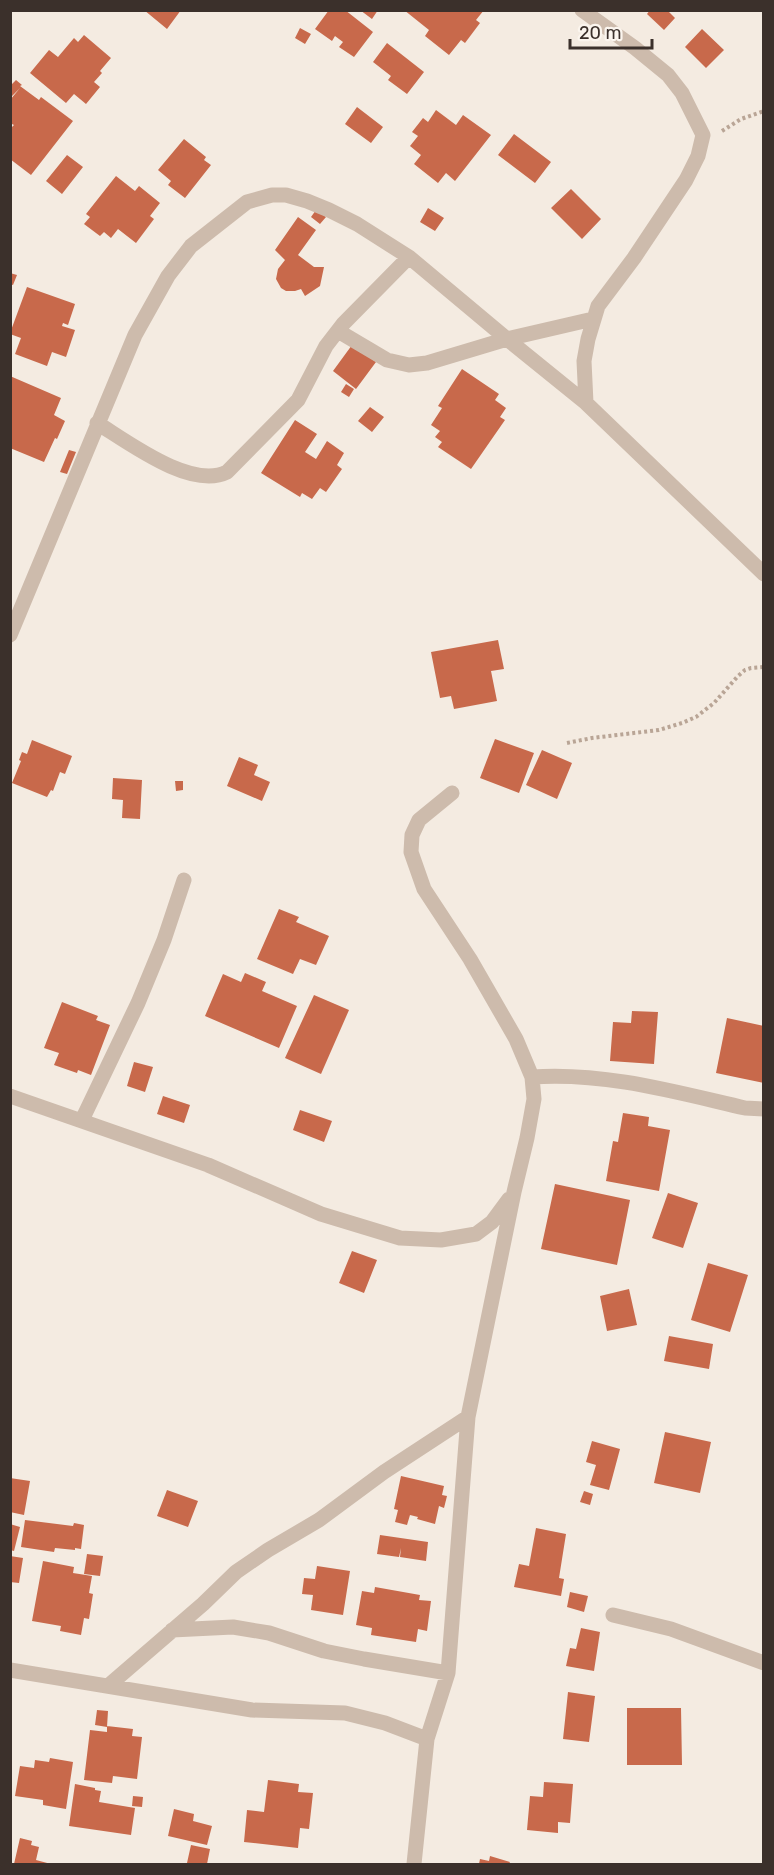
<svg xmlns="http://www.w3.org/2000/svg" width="774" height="1875" font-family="Rubik,sans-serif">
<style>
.building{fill:#c8694b}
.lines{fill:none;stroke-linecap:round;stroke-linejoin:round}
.path{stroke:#b9a596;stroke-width:4;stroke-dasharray:3 3;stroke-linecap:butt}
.minor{stroke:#cdbbac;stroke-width:15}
</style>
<rect width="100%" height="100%" fill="#f4ebe1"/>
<path class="building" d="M144,10h37l-14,19z
M329,10h16l28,22 -19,25 -15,-10 4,-5 -8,-6 -3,5 -17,-12z
M360,10h18l-6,9z
M404,10h80l-8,10 4,3 -15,20 -4,-3 -12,15 -24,-19 4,-6z
M650,10h17l8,8 -11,12 -17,-16z
M300,28l11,6 -6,10 -10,-6z
M702,29l22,21 -18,18 -21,-21z
M84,35l27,23 -11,13 2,2 -8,9 6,5 -14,17 -12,-10 -8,9 -36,-30 19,-23 9,7 16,-19 4,4z
M387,43l37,29 -17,22 -19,-14 3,-4 -18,-14z
M16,80l6,5 -2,1 19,14 2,-3 32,24 -42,54 -21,-16v-30l4,-4 -4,-2v-23l10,-12 -10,10v-12z
M357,107l26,20 -12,16 -26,-19z
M436,110l20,15 7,-10 28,20 -36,46 -9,-8 -8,10 -24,-19 7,-9 -11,-9 8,-10 -6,-4 11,-14 5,4z
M514,134l37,28 -16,21 -37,-28z
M184,139l22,18 -2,3 7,5 -26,33 -17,-13 3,-4 -13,-11z
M67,155l16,12 -21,27 -16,-13z
M116,176l19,15 4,-5 21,17 -10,13 4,3 -18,24 -18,-14 -7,9 -7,-6 -4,4 -16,-12 6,-7 -4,-3z
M571,189l30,30 -19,20 -31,-31z
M428,208l16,10 -9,13 -15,-9z
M316,210l10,7 -6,7 -9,-7z
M298,217l18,13 -18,25 16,12h10l-4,19 -15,10 -4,-7 -6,2h-9l-5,-3 -5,-9 2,-10 7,-9 -10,-10z
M10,273l7,2 -4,10 -3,-1z
M27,287l48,17 -7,21 -5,-2 -1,3 13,4 -9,27 -14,-5 -5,14 -32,-12 6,-16 -11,-4v-1z
M352,345l24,17 -20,27 -23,-18z
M462,369l37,25 -4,6 11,8 -6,9 5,3 -34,49 -33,-22 4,-5 -7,-5 5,-6 -9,-6 11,-17 -4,-2z
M10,376l51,22 -7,17 11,6 -8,18 -2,-1 -11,24 -34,-14z
M346,384l8,5 -5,8 -8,-5z
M370,407l14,10 -12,15 -14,-11z
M295,420l22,14 -12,18 11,7 11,-18 17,12 -7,12 5,4 -16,23 -6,-4 -8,11 -10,-6 -2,4 -39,-24z
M69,450l7,2 -9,22 -7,-2z
M498,640l6,29 -13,2 6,30 -43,8 -3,-13 -11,2 -9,-46z
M495,739l39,14 -15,40 -39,-15z
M32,740l40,16 -7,18 -5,-2 -7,19 -2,-1 -4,7 -35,-14 9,-22 -2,-1 3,-8 5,2z
M542,750l30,13 -15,36 -31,-14z
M239,757l19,8 -4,10 16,7 -8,19 -35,-15z
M113,778l29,2 -2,39 -18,-1 1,-18 -11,-1z
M175,781h8v9l-7,1z
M279,909l20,8 -3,5 33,14 -13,29 -16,-6 -7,15 -36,-15z
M245,973l21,9 -4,9 35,15 -18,42 -74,-32 18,-42 18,8z
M314,995l35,15 -28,64 -36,-16z
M62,1002l36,14 -2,4 14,5 -19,50 -13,-5 -1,3 -23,-8 5,-12 -15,-5z
M632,1011l26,1 -4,52 -44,-3 3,-39 18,1z
M727,1018l37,8v57l-48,-10z
M134,1062l19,5 -8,25 -18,-6z
M163,1096l27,9 -6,18 -27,-9z
M300,1110l32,11 -8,21 -31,-12z
M623,1113l26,4 -1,9 22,4 -11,61 -53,-10 7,-40 5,1z
M555,1184l75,16 -13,65 -76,-16z
M668,1193l30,10 -15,45 -31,-10z
M352,1251l25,9 -13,33 -25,-10z
M708,1263l40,12 -18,57 -39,-12z
M629,1289l8,36 -30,6 -7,-35z
M669,1336l44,8 -4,25 -45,-8z
M665,1432l46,10 -11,51 -46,-10z
M592,1441l28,8 -11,41 -19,-5 6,-20 -10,-3z
M401,1476l43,10 -2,9 5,1 -3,12 -5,-2 -4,18 -18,-5 1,-2 -8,-2 -3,10 -12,-3 3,-12 -4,-1z
M10,1478l20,3 -6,34 -14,-3z
M167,1490l31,11 -10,26 -31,-11z
M584,1491l9,3 -3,11 -10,-3z
M25,1520l48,6 1,-3 10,2 -3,24 -6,-1v2l-20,-2 -1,4 -33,-5z
M10,1524l10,3 -6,24 -4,-1z
M536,1528l30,6 -7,44 5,1 -3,17 -47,-9 5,-23 10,2z
M380,1535l48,7 -2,19 -26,-4 1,-9 -2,9 -22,-3z
M87,1554l16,2 -3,20 -16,-2z
M10,1556l13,2 -4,25 -9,-1z
M43,1561l31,6 -1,6 19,3 -3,17 4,1 -4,25 -5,-1 -3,17 -21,-4 1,-5 -29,-5z
M317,1566l33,5 -7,44 -32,-5 2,-15 -11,-1 2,-16 11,1z
M375,1587l45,8 -1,5 12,1 -4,30 -9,-2 -2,13 -45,-7 1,-7 -16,-3 6,-34 12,2z
M570,1592l18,4 -4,16 -17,-5z
M581,1628l19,4 -6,39 -28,-5 4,-18 6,1z
M568,1692l27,4 -6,46 -26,-3z
M627,1708h54l1,57h-55z
M97,1710l11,1 -1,16 -12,-2z
M107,1726l26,3 -1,7 10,1 -5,42 -24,-3 -1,7 -28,-3 6,-50 17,2z
M50,1758l23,4 -7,47 -23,-4v-5l-28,-4 5,-30 14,2 1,-8 14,2z
M268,1780l31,4 -1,8 15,1 -4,36 -9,-1 -2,20 -54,-6 3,-32 17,2z
M544,1782l29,2 -3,39 -12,-1v11l-31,-3 3,-34 13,1z
M75,1784l20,4v2l6,1 -2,11 36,6 -4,27 -62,-9z
M133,1796l10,1 -1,10 -10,-1z
M174,1809l20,5 -1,7 19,5 -5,19 -39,-9z
M20,1838l12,3 -1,4 8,2 -3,13 15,4h-37z
M191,1845l19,4 -3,15 -20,-1z
M490,1856l20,6 -1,2h-30l1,-5 9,2z"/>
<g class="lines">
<path class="path" d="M722,131l19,-12 23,-8
M567,743l25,-5 67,-8 23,-7 14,-6 18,-14 24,-27 7,-6 6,-2 13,-1"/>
<path class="minor" d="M582,10l53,38 33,27 14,18 21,42 -5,21 -12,24 -52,78 -36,48 -10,33 -4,22 2,42
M338,331l49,29 22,5 18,-2 80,-24 86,-20
M97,423c31,19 94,67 130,49l71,-72 28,-54 17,-22 66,-67
M10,635l125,-300 33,-59 23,-30 56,-44 25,-7h14l21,6 22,9 28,14 52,33 98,82 79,64 178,171
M532,1077c73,-5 143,15 213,31l19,1
M10,1096l198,69 113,49 79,24 41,2 35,-6 16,-12 17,-23
M82,1120l56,-117 26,-63 20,-60
M613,1615l58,14 93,34
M172,1630l61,-3 36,6 55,18 40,8 84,14
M10,1670l242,40 93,3 40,10 42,16
M108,1686l95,-82 33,-32 32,-22 51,-30 65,-48 84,-55
M414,1864l13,-125 21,-66 20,-256 46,-225 13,-54 7,-39 -2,-22 -16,-38 -46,-80 -46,-70 -13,-37 1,-17 7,-15 33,-27"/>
</g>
<rect width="774" height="1875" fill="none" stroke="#3b302b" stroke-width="24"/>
<path d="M570 39v9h82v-9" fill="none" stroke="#3b302b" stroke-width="3"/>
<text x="579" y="39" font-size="18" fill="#3b302b" stroke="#fbf5ee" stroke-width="4.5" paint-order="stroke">20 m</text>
</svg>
